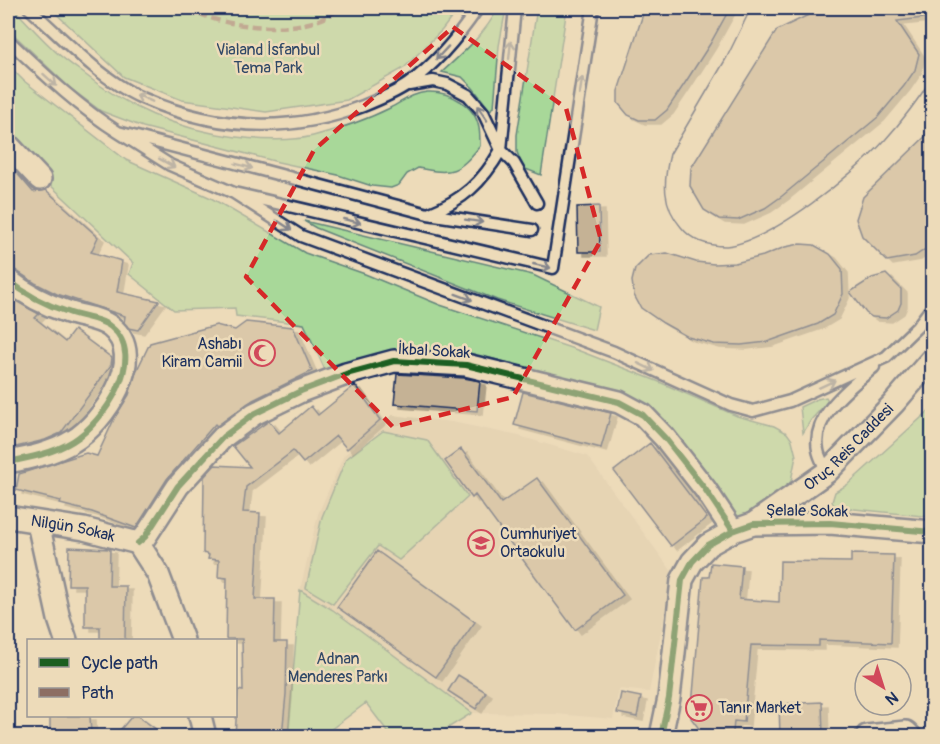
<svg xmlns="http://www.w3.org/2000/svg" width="940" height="744" font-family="Pangolin,sans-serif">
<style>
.built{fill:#ddccac}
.green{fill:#a8d899;stroke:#62847c;stroke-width:1.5}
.building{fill:#c5b295;stroke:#1b2f5e;stroke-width:1.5;filter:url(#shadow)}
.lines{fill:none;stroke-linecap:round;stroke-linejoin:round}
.service-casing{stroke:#1b2f5e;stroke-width:15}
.minor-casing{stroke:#1b2f5e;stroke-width:26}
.service{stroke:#eddbb9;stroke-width:10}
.minor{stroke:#eddbb9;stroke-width:21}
.tram{stroke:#1b2f5e;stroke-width:1.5}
.quiet{stroke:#8d6e63;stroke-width:4.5;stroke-dasharray:9 4.5;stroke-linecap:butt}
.cycleway-casing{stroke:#eddbb9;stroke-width:10}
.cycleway{stroke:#1b5e20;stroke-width:6}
.oneway{stroke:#84858c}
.marked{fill:none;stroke:#d62828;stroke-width:4.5;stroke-dasharray:12 8;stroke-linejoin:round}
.labels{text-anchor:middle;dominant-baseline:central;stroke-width:5;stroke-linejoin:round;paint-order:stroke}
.park-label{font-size:16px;fill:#304867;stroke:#eddbb9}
.poi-label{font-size:16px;fill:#1b2f5e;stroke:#eddbb9;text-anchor:start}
.street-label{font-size:16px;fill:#1b2f5e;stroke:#eddbb9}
</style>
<defs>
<filter id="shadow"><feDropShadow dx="6" dy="4" stdDeviation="0" flood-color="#0004"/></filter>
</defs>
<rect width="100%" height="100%" fill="#eddbb9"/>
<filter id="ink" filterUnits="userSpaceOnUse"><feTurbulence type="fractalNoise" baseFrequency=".0167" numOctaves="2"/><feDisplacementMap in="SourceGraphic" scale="12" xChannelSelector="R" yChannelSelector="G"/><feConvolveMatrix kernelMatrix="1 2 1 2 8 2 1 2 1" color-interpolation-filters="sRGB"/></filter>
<g filter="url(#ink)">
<path class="built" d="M392,415l60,7 67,14 68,20 86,117 -24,119 -30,-3 -6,30 -57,-5 -84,-1 -138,-103 -34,-20 18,-76 26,-59z"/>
<path class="green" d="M8,8h5c13,13 25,27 38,39 8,9 19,16 28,23 48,38 96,59 157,67 25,3 53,5 77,-1 26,-7 53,-16 77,-28 12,-6 23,-15 37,-16 23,-1 48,13 52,36 1,6 1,12 1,18 -22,27 -28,29 -62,22l-11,6 -8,11 -8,3 -19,-2 -34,-11 -60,-13 -135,-35 -42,-16 -31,-23 -62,-59z
M50,8h409l-17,22 -38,38 -57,32 -81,12 -84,-12 -58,-23z
M498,8h8l-7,38 -5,61 -4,3 -17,-22 -11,-11 -20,-5c21,-19 44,-39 56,-64z
M537,8h30l-26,167 -18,-7 -6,-16v-17z
M8,65l16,16 102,79 85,38 94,55 60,21 75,31 137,45 80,31 80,35 37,10 13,7 5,7 4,16 -5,25 -6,9 -42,31 -16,-6 -63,-96 -48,-24 -61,-20 -69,-18 -79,-3 -82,16 -21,-46 -68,-8 -1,-8 -61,2 -45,-36 4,-11 -103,-97 -22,-25z
M304,221l229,54 66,32 -5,23 -97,-30 -181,-72z
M826,397l2,4 -17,19 -8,13 -3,-26 17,-8z
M931,409l1,5v103l-97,-10 -3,-5 3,-10 12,-7z
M383,431l44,9 41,57 -69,63 -21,-14 -45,58 -27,-16 16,-71 24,-58z
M300,590l33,20 139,103 -37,23h-44l-25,-33 -44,33h-34z"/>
<path class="building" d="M645,8h85l-20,36 -25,39 -18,27 -12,10h-16l-11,-5 -10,-12v-12z
M823,8h99l1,10 -26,3 22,33 -4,16 -11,16 -26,31 -96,79 -17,12 -27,12 -19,-1 -15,-9 -14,-24 1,-18 86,-138z
M933,129v115l-18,12 -28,5 -25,-25 -6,-17 7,-22z
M8,163l25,29 13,-2 52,47 -7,15 31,9 -5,31 42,9 -21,29 -10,-2 -4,-5 1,-7 -68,-22 -22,-11 -20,-13 -7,-2z
M599,206l1,46h-22l-1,-45z
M800,244l14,1 16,9 12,15 1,25 -10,21 -15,9 -51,18 -26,3 -27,-1 -26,-7 -25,-14 -22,-15 -7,-13 -2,-14 3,-12 14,-14 18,-2 29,9 18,2 21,-1 28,-7 22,-9z
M886,274l15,15v14l-3,7 -12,8 -14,-1 -6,-4 -16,-21 22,-14z
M8,296l31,18 -4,4 30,24 9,-12 38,28 -1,7 -50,68 -16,7 -29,7 -8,-6z
M246,322l47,5 19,44 -59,29 -36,26 -2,-2 -48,55 -31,49 -44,-16 -32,-8 1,-3 -45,-11 3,-16 67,-21 11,3 18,-39 14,-22 7,-23 14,-29 66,-18 19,5z
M397,374l67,4 16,3 -3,30 -83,-7z
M355,385l25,35 -33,29 -11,-13 -33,27 -10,-12 -47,36 -3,25 17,1 -5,86h20l-1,43h13l-1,52 -4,42h-47l3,-46 5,1 -1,-52h-16l1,-61 -9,-1 1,-17 -11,-1 1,-4 -6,-2 1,-76 11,-12 35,2 -17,-21 36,-25 10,12 32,-27 7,9z
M523,392l88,21 -10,35 -87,-23z
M650,443l57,75 -36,28 -57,-75z
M461,449l40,54 36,-25 86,117 -48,35 -100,-135 -3,3 -27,-37z
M69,547l41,2 -1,37h17l-1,54h-25v-13h-15v-42h-17z
M377,551l98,71 -39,55 -99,-70z
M851,554l43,1 -3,88 -72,-3v6l-68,-1 -7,77 -10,-1 -1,11 -33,-2 -9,-12 12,-141h6l2,-14 31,3 -3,33 40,3 1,-41 71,1z
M458,675l28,17 -10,17 -28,-18z
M621,693l20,4 -4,20 -20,-4z
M822,702l1,34h-43l-1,-32z
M50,716h40l1,19 -41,1z
M132,716h6l27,20h-50z"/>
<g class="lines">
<defs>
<path id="service" d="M29,8c32,29 74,73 113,90 73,32 147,36 221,8 15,-6 32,-13 45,-22 28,-20 51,-48 70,-76
M515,8l-14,142 13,13 23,40
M8,40c35,33 69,66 110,92l310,82 104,16
M409,85l24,-4 14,3 21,11 15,17 18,38c-19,33 -38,50 -73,64
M118,132l52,33 64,28 319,75 40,-260
M234,193l67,43 313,116 117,53 22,6 37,-10 96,-44 31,-30 15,-20
M827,472c-3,-7 -8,-15 -9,-22 -7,-35 33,-63 56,-83"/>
<g id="minor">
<path d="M8,145l32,34"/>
<path d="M8,280c17,14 38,25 60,32 13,5 32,6 43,15 38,30 -8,96 -38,114 -19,12 -44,17 -65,21"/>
<path id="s1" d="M8,517l76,12 54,14 20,31 25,66"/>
<path d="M38,523l21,96 7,21"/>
<path id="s2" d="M753,524l74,-52 66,-68 39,-45"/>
<path d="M138,543l7,-6 33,-51 45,-49 31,-23 47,-23 45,-17 48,-13 72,4 153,37 24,13 22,23 40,51 28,42"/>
<path d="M200,716l5,20"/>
<path d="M661,736l8,-38 13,-118 10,-18 16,-17 25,-14 20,-7 77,-1 102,9"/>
<path d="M867,736l39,-4 4,4"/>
</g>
</defs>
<use href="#service" class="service-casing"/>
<use href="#minor" class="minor-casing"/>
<use href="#service" class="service"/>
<use href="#minor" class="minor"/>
<path class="tram" d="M751,8l-24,49 -57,97c-7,28 -8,51 11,73 11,14 28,19 45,19 43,-3 131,-74 159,-106 17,-19 33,-40 47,-62"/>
<path class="quiet" d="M186,8c10,4 21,9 31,12 35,9 95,13 123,-12"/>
<defs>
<path id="cycleway" d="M8,280c17,14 38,25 60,32 13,5 32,6 43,15 38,30 -8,96 -38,114 -19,12 -44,17 -65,21
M138,543l7,-6 33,-51 45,-49 31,-23 47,-23 45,-17 48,-13 72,4 153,37 24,13 22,23 40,51 28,42
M661,736l8,-38 13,-118 10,-18 16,-17 25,-14 20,-7 77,-1 102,9"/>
</defs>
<use href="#cycleway" class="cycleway-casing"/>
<use href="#cycleway" class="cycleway"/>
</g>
<defs><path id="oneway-shaft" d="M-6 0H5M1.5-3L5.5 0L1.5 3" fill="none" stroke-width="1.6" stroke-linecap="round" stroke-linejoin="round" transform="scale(1.5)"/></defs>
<g class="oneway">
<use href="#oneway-shaft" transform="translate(510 50) rotate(-84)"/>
<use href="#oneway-shaft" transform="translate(442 53) rotate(133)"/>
<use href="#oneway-shaft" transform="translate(50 80) rotate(42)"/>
<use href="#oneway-shaft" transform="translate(581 86) rotate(-81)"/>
<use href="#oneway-shaft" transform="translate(144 98) rotate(-156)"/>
<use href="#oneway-shaft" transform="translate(482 113) rotate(-124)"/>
<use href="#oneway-shaft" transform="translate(167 163) rotate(29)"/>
<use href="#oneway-shaft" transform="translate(244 166) rotate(15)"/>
<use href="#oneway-shaft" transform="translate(352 221) rotate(13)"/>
<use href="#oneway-shaft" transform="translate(474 221) rotate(9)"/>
<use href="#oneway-shaft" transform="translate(284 225) rotate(33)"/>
<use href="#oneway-shaft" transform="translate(542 266) rotate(13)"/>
<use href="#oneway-shaft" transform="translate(464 297) rotate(20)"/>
<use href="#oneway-shaft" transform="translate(646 367) rotate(25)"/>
<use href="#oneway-shaft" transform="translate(827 384) rotate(-25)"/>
</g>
</g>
<path d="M0 0H940V744H0ZM453,27l113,81 35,132 -88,157 -120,30 -147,-150 68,-127z" fill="#eddbb9" fill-opacity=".55" fill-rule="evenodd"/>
<path class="marked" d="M453,27l113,81 35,132 -88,157 -120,30 -147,-150 68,-127z"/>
<defs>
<symbol id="mosque-ring" viewBox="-11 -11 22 22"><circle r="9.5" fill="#eddbb9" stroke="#d1495b" stroke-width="1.5"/><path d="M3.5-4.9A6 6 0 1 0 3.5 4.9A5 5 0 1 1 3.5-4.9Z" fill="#d1495b"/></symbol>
<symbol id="school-ring" viewBox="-11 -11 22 22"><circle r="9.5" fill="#eddbb9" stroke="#d1495b" stroke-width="1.5"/><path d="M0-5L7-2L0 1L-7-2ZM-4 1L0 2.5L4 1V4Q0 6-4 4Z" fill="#d1495b"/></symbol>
<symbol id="supermarket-ring" viewBox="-11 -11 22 22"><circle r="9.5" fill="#eddbb9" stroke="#d1495b" stroke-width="1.5"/><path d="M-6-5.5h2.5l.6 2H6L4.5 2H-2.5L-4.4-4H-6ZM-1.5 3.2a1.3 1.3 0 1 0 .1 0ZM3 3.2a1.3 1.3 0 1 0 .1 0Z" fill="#d1495b"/></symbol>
</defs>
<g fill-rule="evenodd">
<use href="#mosque-ring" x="247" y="338" width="30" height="30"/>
<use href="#school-ring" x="466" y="528" width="30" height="30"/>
<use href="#supermarket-ring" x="684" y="693" width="30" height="30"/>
</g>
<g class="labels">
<g class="park-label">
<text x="268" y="50">Vialand İsfanbul<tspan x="268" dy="18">Tema Park</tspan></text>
<text x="338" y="659">Adnan<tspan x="338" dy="18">Menderes Parkı</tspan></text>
</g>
<g class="poi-label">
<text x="242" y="344" text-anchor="end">Ashabı<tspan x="242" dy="18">Kiram Camii</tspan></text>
<text x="500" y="534">Cumhuriyet<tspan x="500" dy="18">Ortaokulu</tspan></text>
<text x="718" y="708">Tanır Market</text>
</g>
<g class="street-label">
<text transform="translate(434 351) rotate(3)">İkbal Sokak</text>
<text stroke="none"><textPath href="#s2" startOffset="123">Oruç Reis Caddesi</textPath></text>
<text transform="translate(807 511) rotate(1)">Şelale Sokak</text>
<text stroke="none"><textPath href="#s1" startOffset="66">Nilgün Sokak</textPath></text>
</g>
</g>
<rect width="940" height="744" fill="none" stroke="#eddbb9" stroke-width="30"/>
<rect x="15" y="15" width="910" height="714" fill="none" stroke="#1b2f5e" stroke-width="2" filter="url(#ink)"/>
<rect x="27" y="639" width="210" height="78" fill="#eddbb9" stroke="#999695" stroke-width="1.5"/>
<rect x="39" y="658" width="30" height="9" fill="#1b5e20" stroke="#999695" stroke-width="1.5"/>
<text x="81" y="669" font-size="18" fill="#1b2f5e">Cycle path</text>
<rect x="39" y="688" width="30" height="9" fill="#8d6e63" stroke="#999695" stroke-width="1.5"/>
<text x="81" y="699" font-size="18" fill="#1b2f5e">Path</text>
<g transform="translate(883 687) rotate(142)"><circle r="28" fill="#eddbb9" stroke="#999695" stroke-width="1.5"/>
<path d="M0-4.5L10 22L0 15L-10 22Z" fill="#d1495b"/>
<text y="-9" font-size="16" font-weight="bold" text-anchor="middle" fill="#1b2f5e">N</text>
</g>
</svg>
